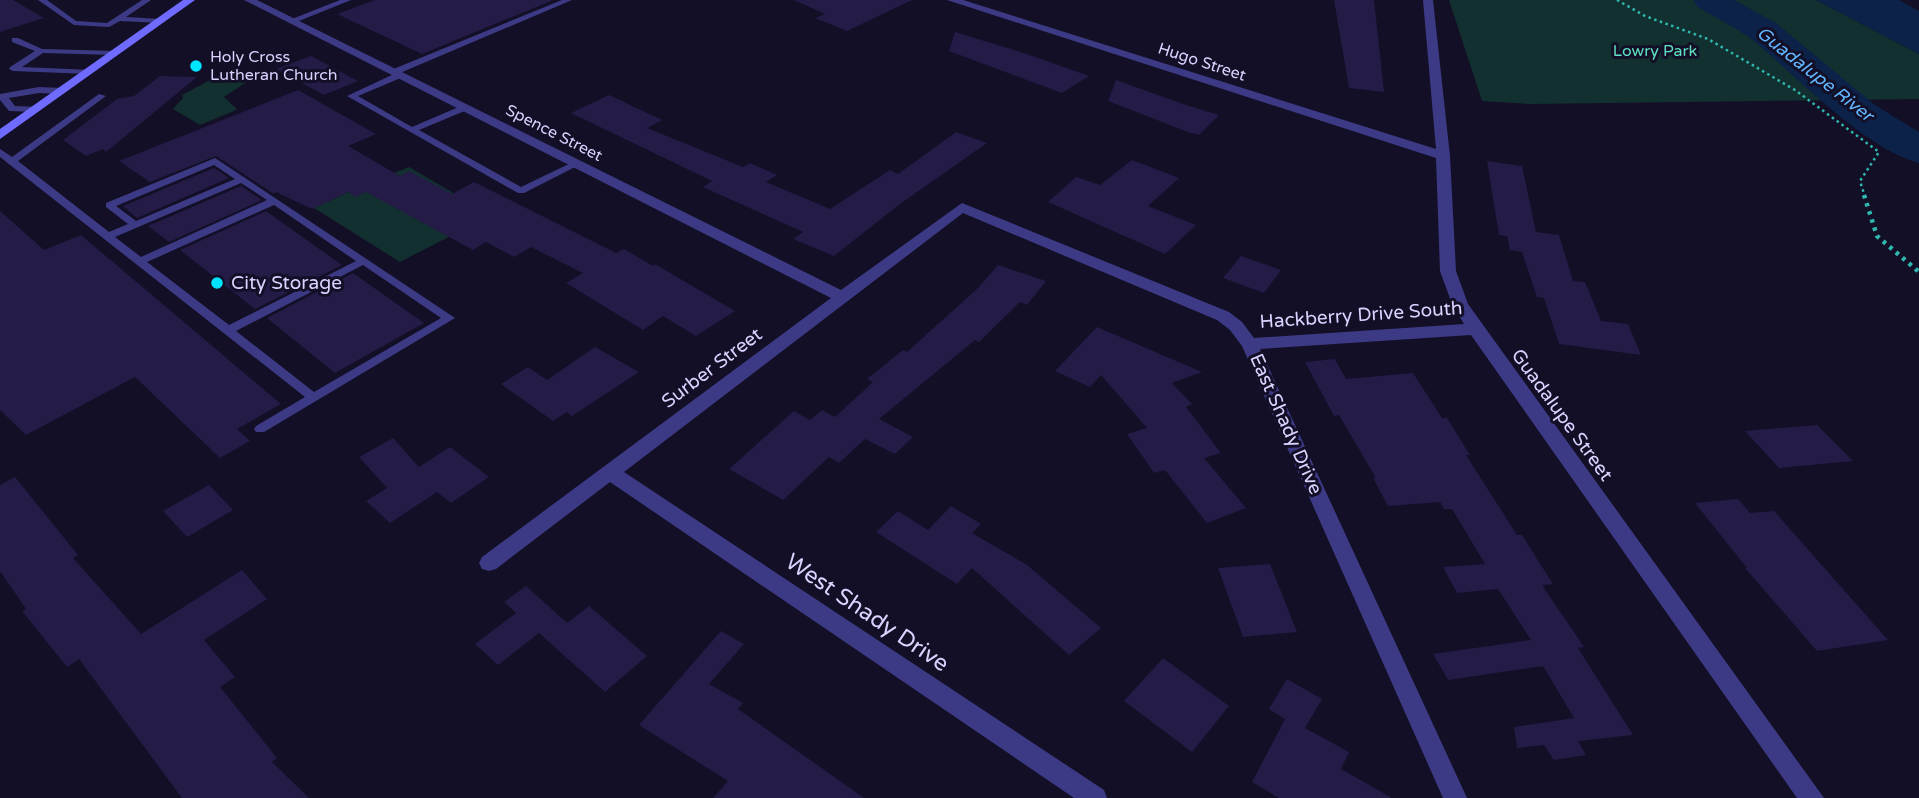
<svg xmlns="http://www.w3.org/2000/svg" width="1919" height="798" font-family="'Varela Round',sans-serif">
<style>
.green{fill:#12302f}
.water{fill:#0c2248}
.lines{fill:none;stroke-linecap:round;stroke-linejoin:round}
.river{fill:#0c2248;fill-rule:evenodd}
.building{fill:#241b47}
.path-far1{stroke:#2fb8b0;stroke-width:2.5;stroke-dasharray:2.5 3.5;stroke-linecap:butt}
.path{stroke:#2fb8b0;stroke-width:4.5;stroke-dasharray:3.5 5;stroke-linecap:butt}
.service{fill:#3d3a85;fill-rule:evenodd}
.minor{fill:#3d3a85;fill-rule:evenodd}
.secondary{fill:#6f6bff;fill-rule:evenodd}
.poi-dot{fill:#00e5ff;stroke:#130f26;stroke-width:2.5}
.labels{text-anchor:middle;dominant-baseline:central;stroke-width:6;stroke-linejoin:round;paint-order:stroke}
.far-park-label{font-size:16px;fill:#5fe0c0;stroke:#130f26}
.far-poi-label{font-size:16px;fill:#d9d4ff;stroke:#130f26;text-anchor:start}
.far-street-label{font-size:16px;fill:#d9d4ff;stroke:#130f26}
.far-water-label{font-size:18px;font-style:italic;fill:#62b6ff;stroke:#130f26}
.poi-label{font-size:19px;fill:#d9d4ff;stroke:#130f26;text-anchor:start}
.street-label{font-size:19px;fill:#d9d4ff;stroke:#130f26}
.near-street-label{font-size:23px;fill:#d9d4ff;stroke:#130f26}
</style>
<rect width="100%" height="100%" fill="#130f26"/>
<path class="green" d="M1449,0h367l103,54v45l-389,5 -48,-3z
M227,71l30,4 -33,22 13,12 -3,2 -34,14 -27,-16 10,-11 -1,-3z
M409,167l82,48 -91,47 -86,-54 35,-16 7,4 11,-12z"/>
<path class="water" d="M1816,0h83l20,11v43z"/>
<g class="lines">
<path class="river" d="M1693,0h41l42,23 99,82 44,27v31c-53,-13 -122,-86 -165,-122 -17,-13 -38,-23 -56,-34z"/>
</g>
<path class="building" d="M0,0h13l31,18 -44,14z
M375,0h176v1l-129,53 -85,-40z
M794,0h118l-65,31 -32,-13 10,-4z
M1334,0h40l10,92 -35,-4z
M955,32l72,22 62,22 -27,17 -113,-42z
M311,56l47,25 -34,14 -48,-26z
M160,76l37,1 -91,75 -3,-3 -17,7 -23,-16 54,-41 17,-3z
M1116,80l67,24 36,11 -20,20 -11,-3 -80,-31z
M298,90l78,44 -28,12 52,30 9,-5 43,23 22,-12 142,71 8,-4 29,17 2,-2 80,47 -39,25 -33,-20 -20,14 -77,-47 17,-10 -52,-26 -17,10 -28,-15 -13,8 -107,-58 -10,5 -7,-5 -37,17 -36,-17 -2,2 -58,-38 -66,26 -31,-21z
M609,95l53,25 -15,8 96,39 7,-4 27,12 -11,7 64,27 60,-39 8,4 58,-42 31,11 -87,61 -66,52 -41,-17 10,-7 -100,-45 9,-6 -141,-68z
M1132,160l47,18 -31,28 48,19 -31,29 -117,-52 28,-25 24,8z
M1487,161l35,5 14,66 23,3 14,46 12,1 16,39 27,3 13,31 -82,-11 -15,-46 -7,-1 -15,-45 -12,-2 -3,-14 -8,-1z
M214,168l15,10 -92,40 -14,-12z
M241,186l21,14 -93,42 -21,-16z
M0,211l44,39 37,-15 200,169 -44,25 13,12 -30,17 -85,-81 -109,58 -26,-25z
M266,211l76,54 -87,44 -75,-59z
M1241,256l40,14 -17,23 -41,-15z
M998,265l48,16 -19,24 -7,-3 -41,40 -4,-2 -96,79 34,18 -18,17 -30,-15 -26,24 -10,-6 -46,43 -54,-31 65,-58 16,9 12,-10 13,7 38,-35 -6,-3 36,-29 4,2 71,-64z
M353,273l71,50 -89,50 -68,-55z
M1097,327l105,45 -30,11 20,21 -6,3 35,46 -17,5 42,50 -39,15 -42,-53 -11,3 -27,-39 20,-6 -46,-53 -11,12 -35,-16z
M595,347l44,25 -67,44 -5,-4 -14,9 -52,-37 27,-17 19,13z
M1335,359l11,20 67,-6 29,45h5l23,37h-4l51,80h5l31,49 -11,1 42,62 -6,1 55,87 -55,6 8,14 -32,5 -10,-15 -27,3 -3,-21 60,-9 -31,-52 -95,14 -15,-26 98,-14 -33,-51 -41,4 -14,-26 42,-3 -33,-55h-8l-4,-7 -52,4 -15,-28h3l-37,-63 -5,1 -29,-54z
M1817,425l36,36 -74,7 -34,-37z
M393,438l26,29 31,-20 39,30 -38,26 -14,-11 -47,31 -24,-22 21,-13 -28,-31z
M15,477l63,78 -5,3 68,76 101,-64 25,29 -63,41 31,37 -15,10 57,71 -5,4 37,36h-127l-103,-139 -12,8 -45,-56 4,-2 -26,-38v-86z
M209,485l24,25 -46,27 -24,-26z
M1738,499l12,14 24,-2 114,129 -71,11 -72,-83h2l-52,-65z
M951,506l30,18 -9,9 55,32 74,63 -32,27 -97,-87 -15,16 -81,-52 22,-21 30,19z
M1270,564l27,68 -54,5 -25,-69z
M526,586l41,37 22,-17 58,50 -42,36 -66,-59 -41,32 -23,-21 41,-31 -12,-11z
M721,631l23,13 -35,40 34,19 -5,6 126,89h-151l15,-17 -89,-56z
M1163,658l66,48 -37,46 -68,-51z
M1287,679l35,20 -17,29 44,24 -8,17 51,29h-113l-27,-16 33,-63 -16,-10z"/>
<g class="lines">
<path class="path-far1" d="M1617,0l28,16 63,23 87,51 84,62 -19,29 5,16"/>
<path class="path" d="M1864,195l13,41 42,36"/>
<path class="service" d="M38,0h9l29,21 31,2 35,-23h9l-25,17 35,2 4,2 -4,2 -41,-2 -11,6 -35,-2z
M340,0h11l-57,23 -7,-2z
M562,0h10l-172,73h3v4l-45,19 54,31 49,-21h6v4l-48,20 102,57 52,-25 3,-1 5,3 -57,29h-6l-171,-97 47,-22h-3v-4z
M12,38h6l24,11 74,2 4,2 -4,2 -73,-2 -21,14 70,3v4h-3l-76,-3 -4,-2 1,-2 25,-16 -23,-9z
M39,87l24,1 4,3 -4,3 -24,-1 -30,5 6,8 24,1 1,2 -4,3 -27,-1 -9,-11v-6z
M99,94l7,2 -88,65 91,71 19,-8 -22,-17v-4l109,-45 240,160 -191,114h-8l-2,-3 2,-3 49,-29 -305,-240v-8l12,8zM214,165l21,14 -99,42 -20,-15zM241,183l26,17 -126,57 -26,-20zM274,205l82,56 -127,64 -82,-63zM363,265l78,53 -127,74 -78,-61z"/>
<path class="minor" d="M244,0h13l584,290 121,-87 267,109 13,10 12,16 210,-14 -12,-20 -12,-33 -4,-113 -489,-158h16l473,149 -13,-149h10l17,156 6,115 12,33 356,494h-27l-326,-463 -211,14 207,449h-24l-201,-452 -12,-16 -13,-10 -254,-107 -339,259 480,318 3,8h-33l-464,-316 -114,87 -7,2 -7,-2 -3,-6 3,-6 349,-259z"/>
<path class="secondary" d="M183,0h12l-195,139v-10z"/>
</g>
<g class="poi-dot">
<circle cx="196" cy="66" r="7"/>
<circle cx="217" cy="283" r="7"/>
</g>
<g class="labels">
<g class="far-park-label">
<text x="1655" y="51">Lowry Park</text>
</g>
<g class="far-poi-label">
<text x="210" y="57">Holy Cross<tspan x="210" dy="18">Lutheran Church</tspan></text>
</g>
<g class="far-street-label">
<text transform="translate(1202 62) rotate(18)">Hugo Street</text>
<text transform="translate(554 133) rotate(27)">Spence Street</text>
</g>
<g class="far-water-label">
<text transform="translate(1815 74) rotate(38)">Guadalupe River</text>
</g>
<g class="poi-label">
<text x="231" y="283">City Storage</text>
</g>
<g class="street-label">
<text transform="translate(1361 315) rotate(-4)">Hackberry Drive South</text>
<text transform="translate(712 368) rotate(-37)">Surber Street</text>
<text transform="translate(1562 415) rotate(54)">Guadalupe Street</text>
<text transform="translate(1286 424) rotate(66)">East Shady Drive</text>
</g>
<g class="near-street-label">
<text transform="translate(867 613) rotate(34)">West Shady Drive</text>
</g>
</g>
</svg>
